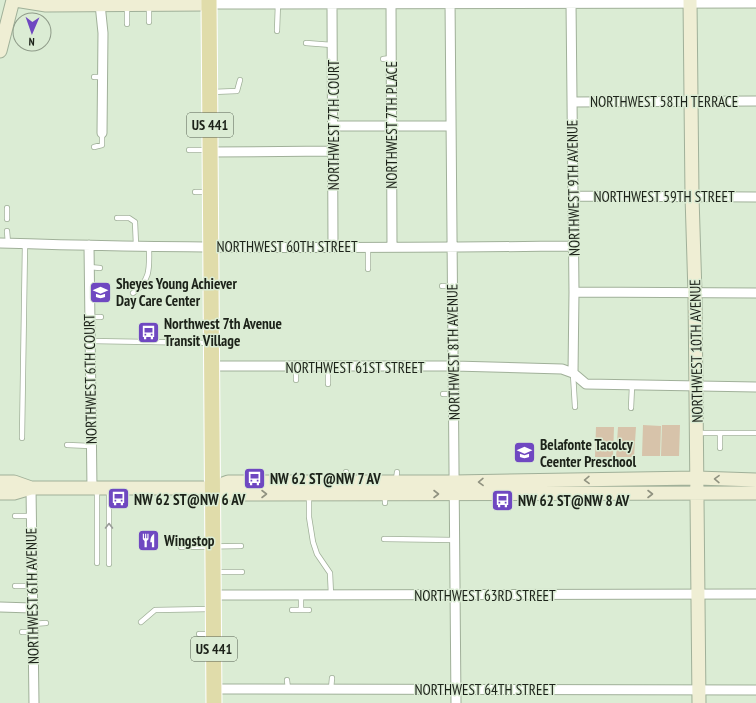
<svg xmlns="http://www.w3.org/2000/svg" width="756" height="703" font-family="'PT Sans Narrow',sans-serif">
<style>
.green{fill:#d7c3aa}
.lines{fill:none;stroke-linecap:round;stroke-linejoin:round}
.lane-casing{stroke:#a0b099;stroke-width:6}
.street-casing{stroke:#a0b099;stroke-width:11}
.secondary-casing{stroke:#a0b099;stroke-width:15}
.primary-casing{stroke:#fff;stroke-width:17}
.lane{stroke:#fff;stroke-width:4.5}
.street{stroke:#fff;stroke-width:9}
.secondary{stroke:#efeed4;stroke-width:13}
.primary{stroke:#e0dcaa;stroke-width:15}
.oneway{stroke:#909280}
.oneway2{stroke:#999c98}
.labels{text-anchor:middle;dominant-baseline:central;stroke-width:3;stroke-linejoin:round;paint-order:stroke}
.shield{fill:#dbecd4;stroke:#555f51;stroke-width:1}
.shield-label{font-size:14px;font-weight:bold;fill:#1c2219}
.street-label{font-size:15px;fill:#1c2219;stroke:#dbecd4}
.poi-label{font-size:15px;font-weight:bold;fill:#1c2219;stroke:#dbecd4;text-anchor:start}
</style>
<rect width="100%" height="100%" fill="#dbecd4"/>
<path class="green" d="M643,425l18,1 -1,30h-18z
M662,425h18l-1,31h-18z
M596,427h18l-1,30h-18z
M618,427h18l-2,30h-18z"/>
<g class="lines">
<defs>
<path id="lane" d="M127,6v18
M149,22v-17
M277,31l1,-28
M306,43l26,2
M383,59l8,-1
M94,77h9
M212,92l25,-1 3,-11
M94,147l8,-2v-12
M189,150h19
M195,192h14
M7,208v11
M117,218h12l6,4 1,23
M7,231l1,12
M89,267l11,1
M368,269v-22
M442,286h10
M133,293c19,-14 16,-26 16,-48
M90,294h10
M90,317h11
M90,341l120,2
M296,367v13
M573,374l2,33
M328,384v-17
M443,394h11
M631,408l1,-22
M698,433h22v15
M720,433h36
M22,438l3,-194
M67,445l24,1
M346,472v8
M396,480l1,-8
M567,494l1,9
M309,496v21l4,25 4,12 13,19 1,22
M385,503v-9
M15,516h16
M384,539l71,1
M181,547l60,-1
M97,563v-73
M109,564v-75
M215,572h27
M15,586h17
M292,610h17
M301,610v-16
M141,622l14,-12 56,-1
M32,624l14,-1
M22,632h10
M199,634h13
M287,680l1,9
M331,689l1,-11"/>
<path id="street" d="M450,0l6,703
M391,3l1,244
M571,3l3,289 -1,81
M100,4l3,29 -1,100
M209,4l547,-1
M332,4l1,242
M572,102l184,-1
M333,126h118
M210,152l123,-1
M573,196l183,1
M0,243c191,6 383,5 574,3
M89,245l3,243
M574,292l182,1
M212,366h242l108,3 11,4 13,11 170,3
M31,488l3,215
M213,595l543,-1
M0,607l32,1
M214,689l542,1"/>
<path id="secondary" d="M15,0l31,5 163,-1
M690,0l2,196 3,98 4,409
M0,51l13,-51
M0,482h14l17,6
M212,488l17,6 527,-1
M0,493h14l17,-5h181l16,-6h226l243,-4 59,2"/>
<path id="primary" d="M209,0l5,703"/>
</defs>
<use href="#lane" class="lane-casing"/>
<use href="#street" class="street-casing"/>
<use href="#secondary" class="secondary-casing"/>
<use href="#primary" class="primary-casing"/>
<use href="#lane" class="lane"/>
<use href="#street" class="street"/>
<use href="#secondary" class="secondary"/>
<use href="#primary" class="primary"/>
</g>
<defs><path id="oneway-chevron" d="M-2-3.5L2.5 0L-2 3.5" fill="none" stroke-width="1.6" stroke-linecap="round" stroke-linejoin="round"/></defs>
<g class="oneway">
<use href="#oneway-chevron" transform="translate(717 479) rotate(-179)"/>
<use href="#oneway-chevron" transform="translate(587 480) rotate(179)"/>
<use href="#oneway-chevron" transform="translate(481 482) rotate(179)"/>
<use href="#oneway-chevron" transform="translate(264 494)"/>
<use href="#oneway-chevron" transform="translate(436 494)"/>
<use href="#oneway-chevron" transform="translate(650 494)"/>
</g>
<use class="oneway2" href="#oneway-chevron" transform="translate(109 526) rotate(-90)"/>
<defs>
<symbol id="school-square" viewBox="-11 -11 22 22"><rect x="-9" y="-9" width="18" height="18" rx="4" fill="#6f48c1" stroke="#dbecd4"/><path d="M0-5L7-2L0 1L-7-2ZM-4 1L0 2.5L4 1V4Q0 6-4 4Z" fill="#fff"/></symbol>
<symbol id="bus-square" viewBox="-11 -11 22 22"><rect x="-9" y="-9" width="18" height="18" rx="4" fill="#6f48c1" stroke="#dbecd4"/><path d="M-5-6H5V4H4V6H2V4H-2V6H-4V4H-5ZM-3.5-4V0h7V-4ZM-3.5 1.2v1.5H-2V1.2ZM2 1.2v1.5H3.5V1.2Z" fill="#fff"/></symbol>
<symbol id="restaurant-square" viewBox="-11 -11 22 22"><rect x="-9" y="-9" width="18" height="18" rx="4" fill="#6f48c1" stroke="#dbecd4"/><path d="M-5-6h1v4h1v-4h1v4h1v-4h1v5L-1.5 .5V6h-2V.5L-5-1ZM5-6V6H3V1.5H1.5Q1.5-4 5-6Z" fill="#fff"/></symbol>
</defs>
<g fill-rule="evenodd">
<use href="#school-square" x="88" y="280" width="25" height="25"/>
<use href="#bus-square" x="136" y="320" width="25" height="25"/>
<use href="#school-square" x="512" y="440" width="25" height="25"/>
<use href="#bus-square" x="242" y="466" width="25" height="25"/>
<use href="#bus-square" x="106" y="486" width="25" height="25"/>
<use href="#bus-square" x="490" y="488" width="25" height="25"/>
<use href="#restaurant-square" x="136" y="528" width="25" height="25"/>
</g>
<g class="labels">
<g class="shield">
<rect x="187" y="113" width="46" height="24" rx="3"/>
<rect x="191" y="637" width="46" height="24" rx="3"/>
</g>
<g class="shield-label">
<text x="210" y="125">US 441</text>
<text x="214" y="649">US 441</text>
</g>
<g class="street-label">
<text x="664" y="101">NORTHWEST 58TH TERRACE</text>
<text transform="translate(333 125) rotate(-90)">NORTHWEST 7TH COURT</text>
<text transform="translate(391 125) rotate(-90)">NORTHWEST 7TH PLACE</text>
<text transform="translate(573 188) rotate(-91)">NORTHWEST 9TH AVENUE</text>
<text x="664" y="196">NORTHWEST 59TH STREET</text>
<text x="287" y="246">NORTHWEST 60TH STREET</text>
<text transform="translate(696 351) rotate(-91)">NORTHWEST 10TH AVENUE</text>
<text transform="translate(453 352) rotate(-91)">NORTHWEST 8TH AVENUE</text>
<text x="355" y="367">NORTHWEST 61ST STREET</text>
<text transform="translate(90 379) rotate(-91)">NORTHWEST 6TH COURT</text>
<text x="485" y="595">NORTHWEST 63RD STREET</text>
<text transform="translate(32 596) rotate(-91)">NORTHWEST 6TH AVENUE</text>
<text x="485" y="689">NORTHWEST 64TH STREET</text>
</g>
<g class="poi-label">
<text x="116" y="283">Sheyes Young Achiever<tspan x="116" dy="17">Day Care Center</tspan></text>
<text x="164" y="323">Northwest 7th Avenue<tspan x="164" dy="17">Transit Village</tspan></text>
<text x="540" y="444">Belafonte Tacolcy<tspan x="540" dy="17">Ceenter Preschool</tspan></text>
<text x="270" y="478">NW 62 ST@NW 7 AV</text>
<text x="134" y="499">NW 62 ST@NW 6 AV</text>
<text x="518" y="500">NW 62 ST@NW 8 AV</text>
<text x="164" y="540">Wingstop</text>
</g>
</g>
<g transform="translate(32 32) rotate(182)"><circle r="19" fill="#dbecd4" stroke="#8f9b89"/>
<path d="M0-3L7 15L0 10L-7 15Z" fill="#6f48c1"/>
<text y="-6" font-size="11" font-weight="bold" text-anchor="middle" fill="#1c2219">N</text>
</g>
</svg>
